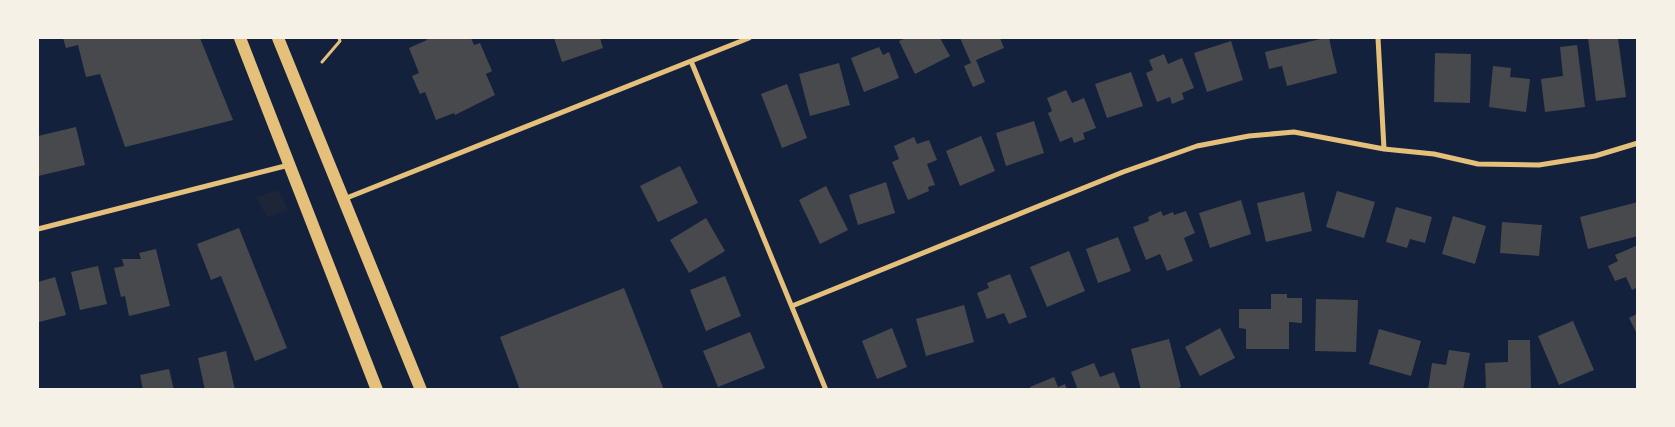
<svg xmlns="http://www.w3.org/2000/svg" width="1675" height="427" font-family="Rubik,sans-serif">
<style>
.green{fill:#1d2539}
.building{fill:#48494c}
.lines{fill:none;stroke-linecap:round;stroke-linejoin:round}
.path{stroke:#e5c07b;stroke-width:3}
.minor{stroke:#e5c07b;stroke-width:5}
.primary{stroke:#e5c07b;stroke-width:12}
</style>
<rect width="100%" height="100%" fill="#14213d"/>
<path class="green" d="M278,190l10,20 -21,7 -11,-20z"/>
<path class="building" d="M63,38h137l33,82 -108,27 -25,-73 -14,3 -8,-32 -12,3z
M426,38h45l3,7 6,-2 12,28 -6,3 9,21 -40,20 -1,-2 -18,7 -11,-28 -5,2 -8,-18 7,-3 -10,-25 18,-8z
M554,38h46l3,10 -41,14z
M906,38h34l10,18 -35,18 -16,-33z
M960,38h40l4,10 -28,12 9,22 -12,5 -9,-21 7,-3z
M1325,38h4l8,35 -50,13 -5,-20 -13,3 -4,-17z
M1588,38h30l8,59 -30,4z
M1231,41l12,39 -36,12 -13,-39z
M1577,45l8,62 -40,5 -4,-33 22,-3 -3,-29z
M879,47l4,8 6,-3 10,26 -35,14 -13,-34z
M1435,53l36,1 -1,49 -36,-1z
M1164,54l4,10 14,-6 12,30 -12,5 2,6 -12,5 -2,-7 -13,5 -11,-29 7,-3 -4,-10z
M839,63l11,42 -40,11 -11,-42z
M1493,66l18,2 -1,9 20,2 -4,33 -37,-5z
M1131,72l12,34 -36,12 -12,-34z
M787,84l20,54 -25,10 -21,-54z
M1066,90l6,13 12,-5 12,30 -13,5 2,6 -11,4 -2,-6 -12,5 -12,-29 4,-2 -5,-13z
M1034,121l10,32 -38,13 -10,-33z
M76,127l9,38 -47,11v-40z
M981,136l14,35 -35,15 -14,-35z
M914,137l3,7 12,-4 8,20 -10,4 8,21 -7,2 1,4 -21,9 -16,-38 7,-3 -5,-13z
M680,166l18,37 -40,19 -18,-36z
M886,182l9,31 -37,12 -9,-30z
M826,186l22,44 -28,14 -21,-44z
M1337,191l38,11 -11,36 -38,-11z
M1304,192l8,39 -46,11 -9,-39z
M1241,200l10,34 -41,14 -11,-35z
M1638,202v34l-50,13 -8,-32z
M1396,207l36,10 -7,26 -15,-4 -3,9 -21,-6z
M1161,211l2,5 10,-4 1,3 12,-4 9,22 -11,5 9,23 -26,10 -7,-17 -14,6 -13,-33 16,-6 -1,-4z
M1453,216l33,10 -11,38 -33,-10z
M706,218l19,33 -36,22 -19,-33z
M1502,222l40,3 -3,31 -39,-3z
M239,228l48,120 -32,13 -34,-85 -10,4 -14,-36z
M1118,237l13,34 -33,12 -12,-34z
M1638,245v42l-6,3 -6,-13 -11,4 -7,-15 10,-5 -3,-6z
M156,249l14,57 -41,10 -4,-20 -4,1 -7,-29 10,-2 -2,-7h19l-2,-6z
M1069,251l16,40 -38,16 -17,-40z
M98,266l9,38 -27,6 -9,-38z
M1010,274l17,43 -18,7 -5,-11 -17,6 -10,-26 12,-5 -2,-5z
M725,276l16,40 -35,15 -16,-41z
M55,277l11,38 -27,7 -1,-40z
M624,288l40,102h-144l-20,-53z
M1271,294h16v4h15v25l-13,-1v27h-43v-20l-7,-1v-19h32z
M1316,299l42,1 -2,52 -41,-1z
M964,305l10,37 -48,14 -10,-37z
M1638,313v23l-9,-18z
M1573,321l21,49 -35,15 -21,-49z
M892,328l15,39 -30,12 -15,-38z
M1220,328l15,30 -35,18 -15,-29z
M1379,329l42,12 -10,35 -42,-12z
M750,332l15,36 -47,19 -15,-36z
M1169,339l12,48 -11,3h-29l-10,-41z
M1508,340h22l1,50h-45l-1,-27 23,-1z
M1449,350l21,3 -7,37h-35l4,-27 14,2z
M226,351l9,39h-30l-7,-32z
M1094,363l6,14 14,-5 7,18h-43l-7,-18z
M169,369l5,21h-31l-3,-15z
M1054,377l4,10 7,-3 2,6h-36l-1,-3z"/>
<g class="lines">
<path class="path" d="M322,62l18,-21 -1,-3"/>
<path class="minor" d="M1378,38l6,111
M691,61l135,329
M344,199l405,-161
M38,229l251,-64
M792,306l331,-134 74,-26 52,-10 45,-4 90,17 50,5 44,10 61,1 56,-9 43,-13"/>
<path class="primary" d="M240,38l137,352
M278,38l143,352"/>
</g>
<rect width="1675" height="427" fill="none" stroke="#f6f1e7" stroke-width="78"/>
</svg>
